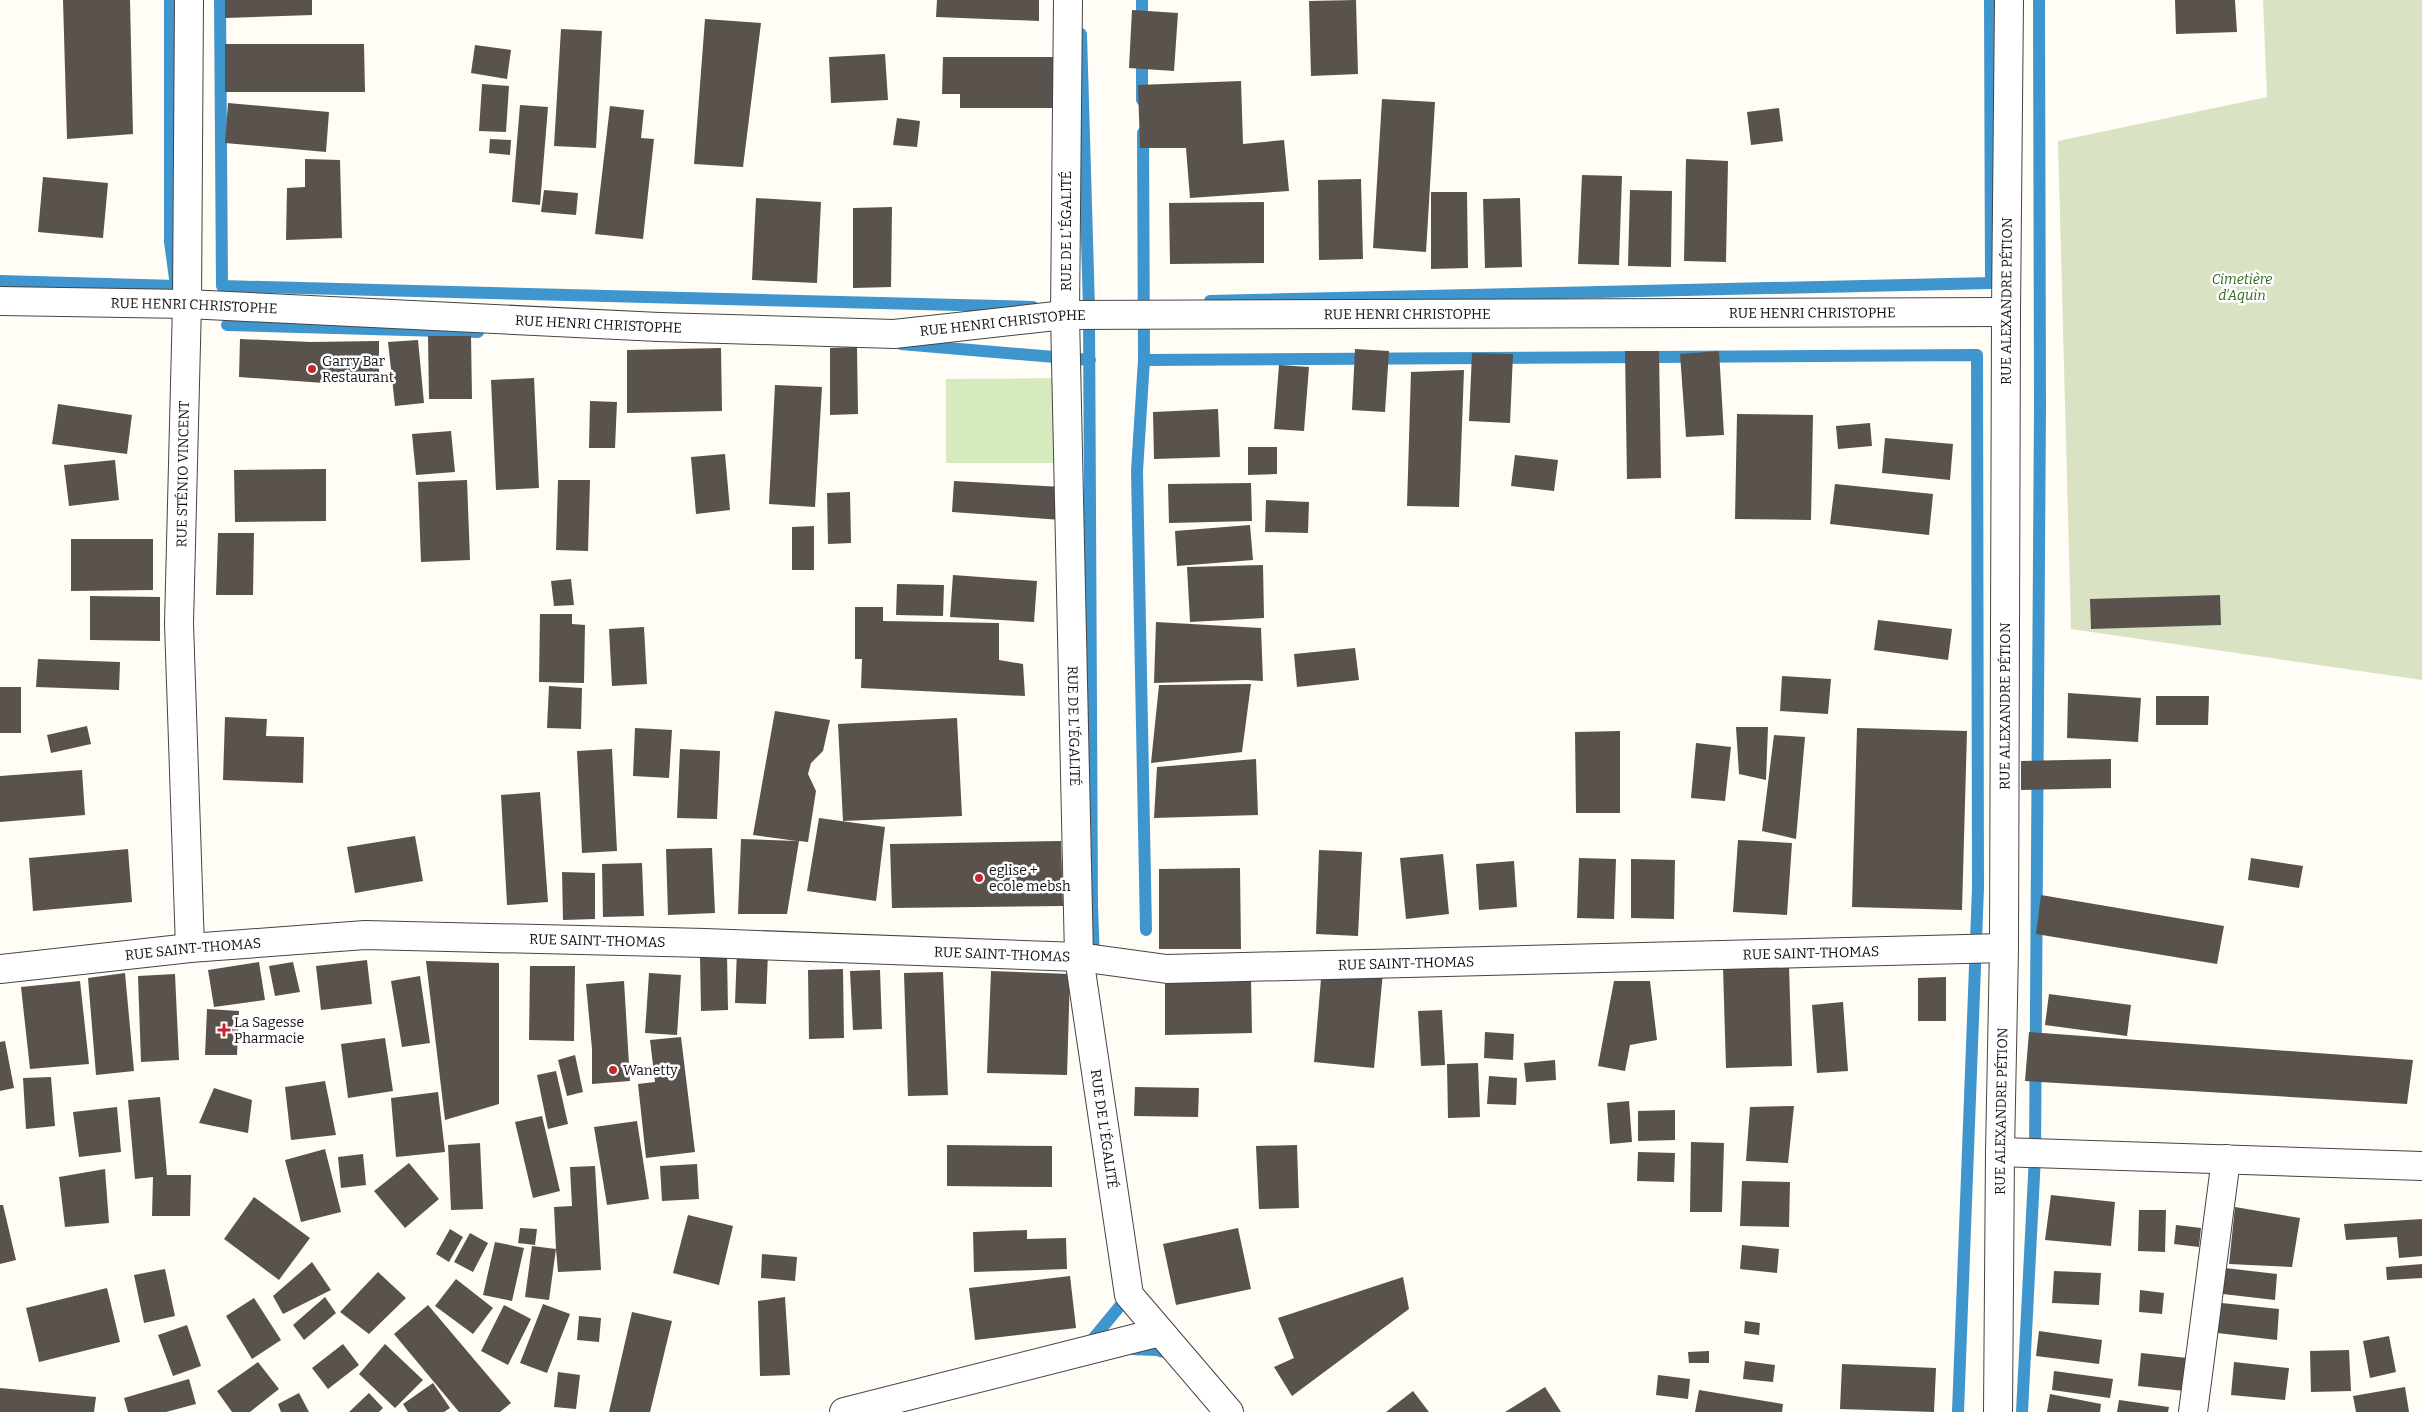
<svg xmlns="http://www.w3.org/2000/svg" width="2422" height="1412" font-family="Bitter,serif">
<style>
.green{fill:#d5ebbd}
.cemetery{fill:#d9e3c4}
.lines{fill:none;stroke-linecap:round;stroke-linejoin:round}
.stream{stroke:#3f96cf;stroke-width:12}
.building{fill:#5a524d}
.street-casing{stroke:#444;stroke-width:30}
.street{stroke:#fff;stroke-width:28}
.poi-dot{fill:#c4262e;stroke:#fff;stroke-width:2}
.labels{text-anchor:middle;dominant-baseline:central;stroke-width:5;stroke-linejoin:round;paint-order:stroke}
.street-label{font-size:14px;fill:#111;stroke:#fff}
.park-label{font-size:14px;font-style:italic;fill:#2f6b1f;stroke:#fff}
.poi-label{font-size:14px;fill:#111;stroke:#fff;text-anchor:start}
</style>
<rect width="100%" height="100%" fill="#fffdf5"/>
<path class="green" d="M1068,378v85h-122v-84z"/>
<path class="cemetery" d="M2263,0h159v680l-351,-51 -13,-488 209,-44z"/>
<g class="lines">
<path class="stream" d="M220,0l2,286 811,21
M1142,0v28
M1142,53v47
M1143,133l1,227 -7,111 9,459
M0,281l176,5 -6,-44v-242
M1210,301l781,-18 -1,-283
M1078,308h11l-8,-274
M1089,313l3,593 2,55
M227,325l251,7
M901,344l189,16
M1144,360l833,-5 1,533 -20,524
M1087,1346l43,-52
M1129,1349l28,1 17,5
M2022,1412l13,-256 5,-751 -1,-405"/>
</g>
<path class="building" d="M63,0h67l3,134 -66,5z
M225,0h87v15l-87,3z
M937,0h102v21l-103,-4z
M1356,0l2,74 -47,2 -2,-75z
M2175,0h60l2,32 -61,2z
M1132,10l46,3 -4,58 -45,-3z
M705,19l56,4 -18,144 -49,-3z
M561,29l41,2 -6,117 -42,-2z
M225,44h139l1,48h-140z
M475,45l36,5 -4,29 -36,-6z
M885,54l3,46 -57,3 -2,-46z
M943,57h110v51h-93v-14h-18z
M1241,81l2,63 41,-4 5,51 -99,7 -4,-50h-46l-2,-63z
M482,84l27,2 -3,46 -27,-1z
M1382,99l53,3 -9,150 -53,-4z
M228,103l101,9 -3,40 -101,-9z
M520,105l28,2 -8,98 -28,-3z
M610,106l34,4 -3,28 13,1 -11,100 -48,-5z
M1779,108l4,33 -32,4 -4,-33z
M897,118l23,3 -3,26 -24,-2z
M490,139l21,1 -1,15 -21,-2z
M305,159l35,1 2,78 -56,2 1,-52 18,-1z
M1686,159l42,2 -2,101 -42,-1z
M1582,175l40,1 -3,89 -41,-1z
M43,177l65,6 -5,55 -65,-6z
M1361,179l2,80 -44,1 -1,-80z
M544,190l34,3 -2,22 -35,-3z
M1630,190l42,1 -1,76 -43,-1z
M1431,192h36l1,76 -37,1z
M756,198l65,4 -4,81 -65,-3z
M1520,198l2,69 -37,1 -2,-69z
M1264,202v61l-94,1 -1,-61z
M892,207l-1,80 -38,1v-80z
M428,336h43l1,63h-43z
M240,339l71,3 68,-1v39l-55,3 -85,-6z
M418,340l6,63 -29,3 -7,-64z
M857,347l1,67 -28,1v-67z
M721,348l1,63 -95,2v-63z
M1355,349l34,2 -4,61 -33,-2z
M1625,351h34l2,127 -34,1z
M1719,351l5,84 -38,2 -6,-83z
M1472,353l41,1 -3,69 -41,-2z
M1279,365l30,2 -5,64 -30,-2z
M1464,370l-5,137 -52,-1 4,-134z
M534,378l5,110 -43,2 -5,-110z
M775,385l47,2 -7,120 -46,-3z
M590,401l27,1 -2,46h-26z
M58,404l74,11 -5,39 -75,-10z
M1218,409l2,48 -66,2 -1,-47z
M1737,414l76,1 -2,105 -76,-1z
M1870,423l2,23 -34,3 -2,-23z
M451,431l4,41 -39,3 -4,-41z
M1885,438l68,6 -3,36 -68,-7z
M1248,447h29v27l-29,1z
M725,454l5,56 -34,4 -5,-57z
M1515,455l43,5 -4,31 -43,-5z
M115,460l4,40 -50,6 -5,-41z
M326,469v52l-91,1 -1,-52z
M467,480l3,80 -49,2 -3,-80z
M558,480h32l-2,71 -32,-1z
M954,481l109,6 -1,33 -110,-8z
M1251,483l1,38 -83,2 -1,-39z
M1835,484l98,10 -4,41 -99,-11z
M850,492l1,51 -23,1 -1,-51z
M1266,500l43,2 -1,31 -43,-1z
M1250,525l3,35 -76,6 -2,-35z
M814,526v44h-22v-43z
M218,533h36l-1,62h-37z
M71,539h82v51l-82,1z
M1263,565l1,53 -74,4 -3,-55z
M953,575l84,6 -3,41 -84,-5z
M571,579l3,26 -20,1 -3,-25z
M897,584l47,1 -1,31 -47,-1z
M2220,595l1,30 -130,4 -1,-30z
M90,596l70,1v44l-70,-1z
M855,607h28v14l116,2v37l24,4 2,32 -164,-8 1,-29h-7z
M540,614h32v10l13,1 -1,58 -45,-1z
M1878,620l74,9 -4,31 -74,-10z
M1156,622l105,6 2,53 -17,-1 -92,3z
M644,627l3,57 -35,2 -3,-57z
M1355,648l4,32 -62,7 -3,-33z
M38,659l82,3 -1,28 -83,-3z
M1782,676l49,3 -3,35 -48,-3z
M1251,684l-9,68 -91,11 8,-78z
M549,686l33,2 -1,41 -34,-1z
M0,687h21v46h-21z
M2068,693l73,5 -3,44 -71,-4z
M2156,696h53l-1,29h-52z
M775,711l55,9 -7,31 -12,12 -3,11 8,17 -8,51 -9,-1 -12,73h-49l3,-75 56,2 -44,-6z
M225,717l42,2 -1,17 38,1 -1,46 -80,-3z
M957,718l5,98 -119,5 -5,-97z
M87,726l4,18 -40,9 -4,-18z
M1736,727h32l-2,53 -27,-6z
M635,728l37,2 -3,48 -36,-2z
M1857,728l110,3 -5,179 -110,-3z
M1620,731v82h-44l-1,-81z
M1774,735l31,2 -9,102 -34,-8z
M1696,743l35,4 -6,54 -34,-3z
M612,749l5,102 -35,2 -5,-102z
M680,749l40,2 -3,68 -40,-1z
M1256,759l2,56 -104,3 3,-51z
M2111,759v29l-90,2v-29z
M82,770l3,45 -85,7v-46z
M540,792l8,110 -41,3 -6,-110z
M819,818l66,9 -9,74 -69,-10z
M415,836l8,45 -68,12 -8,-46z
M1738,840l54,3 -5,72 -54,-3z
M1061,841l2,65 -171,2 -2,-64z
M712,848l3,65 -47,2 -2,-66z
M128,849l4,53 -99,9 -4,-53z
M1319,850l43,2 -4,84 -42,-2z
M1443,854l6,60 -43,5 -6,-61z
M1579,858l37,1 -2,60 -37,-1z
M2251,858l52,8 -4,22 -51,-8z
M1631,859l44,1 -1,59 -43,-1z
M1514,861l3,46 -38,3 -3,-46z
M642,863l2,53 -41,1 -1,-53z
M1240,868l1,81h-82v-80z
M562,872l33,1v46l-32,1z
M2041,895l183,31 -7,38 -181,-30z
M737,950l31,2 -2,52 -31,-1z
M727,954l1,56 -27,1 -1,-56z
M367,960l5,44 -51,6 -5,-44z
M426,961l73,2v141l-54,16z
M259,962l6,38 -51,7 -6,-37z
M293,962l7,30 -25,4 -6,-30z
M1789,965l3,101 -66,2 -3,-101z
M530,966h45l-1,75 -45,-1z
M1322,967l61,5 -9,96 -60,-6z
M843,969l1,69 -35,1 -1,-69z
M880,970l2,59 -29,1 -3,-59z
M991,971l79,3 -3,101 -80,-2z
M943,972l5,123 -40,1 -4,-123z
M125,973l9,98 -38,4 -8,-97z
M649,973l32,2 -4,60 -32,-2z
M175,974l4,86 -38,2 -3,-86z
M420,976l10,67 -28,4 -11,-66z
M1946,977v44h-28v-43z
M1251,979l1,54 -87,2v-54z
M80,981l9,83 -59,5 -9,-82z
M624,981l6,100 -38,3v-35l-6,-65z
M1614,981h36l7,59 -27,5 -5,26 -27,-5z
M2049,994l82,11 -4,31 -82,-11z
M1843,1002l5,69 -31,2 -5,-68z
M207,1009l32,2 -2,44h-32z
M1442,1010l3,55 -24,1 -3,-55z
M1485,1032l29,2 -1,26 -29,-2z
M2029,1032l384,28 -6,44 -382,-23z
M681,1037l14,115 -49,6 -8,-74 17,-2 -5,-42z
M385,1038l8,53 -45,7 -7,-54z
M5,1041l9,47 -14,3v-49z
M575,1055l8,37 -16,4 -9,-36z
M1555,1060l1,20 -30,2 -2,-19z
M1478,1063l2,54 -32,1 -1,-54z
M556,1071l12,53 -20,5 -11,-54z
M1489,1076l28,2 -1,27 -29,-1z
M51,1077l4,49 -29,3 -3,-51z
M325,1081l11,54 -45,5 -6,-53z
M1135,1087l64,1 -1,29 -64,-1z
M214,1088l38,12 -4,33 -49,-10z
M438,1092l7,60 -49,5 -5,-59z
M160,1097l7,78h24l-1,41h-38l1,-39 -18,2 -7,-79z
M1629,1101l3,41 -22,2 -3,-41z
M1794,1106l-6,57 -42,-2 4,-54z
M117,1107l4,45 -42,5 -6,-45z
M1675,1110v30l-37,1v-30z
M542,1116l18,75 -27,7 -18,-76z
M637,1121l12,78 -42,6 -13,-78z
M1691,1142l33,1 -2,69h-32z
M480,1143l3,66 -32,1 -3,-65z
M947,1145l105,1v41l-105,-1z
M1297,1145l2,63 -40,1 -3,-63z
M325,1149l16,63 -40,10 -16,-62z
M1638,1152l37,1 -1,29 -37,-1z
M363,1154l3,31 -25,3 -3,-31z
M409,1163l30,36 -34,29 -31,-37z
M697,1164l2,35 -37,2 -2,-35z
M595,1166l6,104 -43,2 -2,-23 -7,51 -24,-3 7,-51 24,3 -2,-42 18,-1 -2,-39z
M105,1169l4,54 -44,4 -6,-50z
M1742,1181l48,1 -1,45 -49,-1z
M2051,1195l64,7 -4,44 -66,-6z
M254,1197l56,41 -31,42 -55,-41z
M0,1205h3l13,55 -16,4z
M2235,1207l65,11 -8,49 -63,-3z
M2139,1210h27l-1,42 -27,-1z
M688,1215l45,11 -14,59 -46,-12z
M2422,1219v37l-23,2 -2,-21 -51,3 -2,-16z
M2176,1225l25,3 -2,19 -25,-3z
M520,1228l17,1 -2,16 -17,-2z
M1238,1228l13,61 -75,16 -13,-61z
M450,1229l13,8 -14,25 -13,-8z
M1027,1230v9l39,-1 1,31 -93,3 -1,-40z
M470,1233l18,10 -15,29 -19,-10z
M495,1242l29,6 -12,53 -29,-6z
M1742,1245l37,4 -2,24 -37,-4z
M762,1254l35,3 -2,24 -34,-3z
M312,1262l19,28 -48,24 -10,-18z
M2422,1264v14l-35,2 -1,-13z
M2216,1267l61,7 -2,26 -61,-7z
M165,1269l10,47 -31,7 -10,-48z
M2054,1271l47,2 -2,32 -47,-2z
M378,1272l28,26 -37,36 -29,-22z
M1070,1276l6,52 -101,12 -6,-52z
M1403,1277l6,32 -117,87 -18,-29 20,-9 -16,-40z
M456,1279l37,29 -20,26 -38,-28z
M107,1288l13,54 -81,20 -13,-54z
M2140,1290l24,3 -2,21 -23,-2z
M325,1297l11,16 -32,27 -11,-15z
M785,1297l5,78 -30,1 -2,-75z
M254,1298l27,42 -29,19 -26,-43z
M2212,1302l67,7 -2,31 -68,-8z
M543,1304l27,10 -23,59 -27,-10z
M428,1305l83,98 -11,9h-41l-65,-78z
M504,1305l27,14 -23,46 -27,-14z
M632,1312l40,9 -22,91h-41z
M579,1316l22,2 -2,24 -22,-2z
M1745,1321l15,2 -1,12 -15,-2z
M187,1325l14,41 -28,10 -15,-41z
M2039,1331l63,9 -3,24 -63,-8z
M2389,1336l7,36 -26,6 -7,-37z
M343,1344l16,21 -31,24 -16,-21z
M385,1344l38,36 -28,28 -36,-34z
M2349,1350l2,41 -40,1 -1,-41z
M1709,1351v12h-20l-1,-11z
M2141,1353l56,6 -3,33 -56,-6z
M1745,1361l30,4 -2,17 -30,-3z
M258,1362l21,27 -29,23h-18l-15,-21z
M2234,1362l55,6 -4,32 -54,-5z
M1842,1364l94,4 -2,44 -94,-3z
M2054,1371l59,8 -3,19 -58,-8z
M558,1372l22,3 -4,34 -22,-2z
M1658,1375l32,4 -2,20 -32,-4z
M189,1379l7,25 -30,8h-38l-4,-14z
M433,1383l17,25 -6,4h-36l-5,-8z
M1545,1387l16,25h-56z
M2405,1387l4,25h-53l-3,-16z
M0,1388l96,9 -2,15h-94z
M1699,1390l84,14 -1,8h-87z
M1413,1391l16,21h-43z
M299,1393l10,19h-28l-3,-8z
M369,1393l14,15 -4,4h-30z
M2050,1394l51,10 -1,8h-53z
M2119,1400l50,7 -1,5h-51z"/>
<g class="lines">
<defs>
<g id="street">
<path d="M189,0l-2,304 -8,320 11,324"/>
<path id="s1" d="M1068,0l-3,315 14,642 50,338 100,117"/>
<path id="s2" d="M0,301l187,3 472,23 235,7 171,-19 941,-3"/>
<path id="s3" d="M0,969l190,-21 175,-13 340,8 374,14 88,12 837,-21"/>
<path d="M2000,1152l422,14"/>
<path d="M844,1412l316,-80"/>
<path id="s4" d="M1998,1412l2,-260 4,-204 2,-636 3,-312"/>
<path d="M2193,1412l33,-253"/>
</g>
</defs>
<use href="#street" class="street-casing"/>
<use href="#street" class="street"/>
</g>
<g class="poi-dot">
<circle cx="312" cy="369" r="5"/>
<circle cx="979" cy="878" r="5"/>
<path d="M221.5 1022.5h5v5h5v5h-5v5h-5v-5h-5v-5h5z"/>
<circle cx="613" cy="1070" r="5"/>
</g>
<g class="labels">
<g class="street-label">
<text transform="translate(1066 231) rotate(-90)">RUE DE L'ÉGALITÉ</text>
<text stroke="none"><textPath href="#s4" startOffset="1111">RUE ALEXANDRE PÉTION</textPath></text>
<text stroke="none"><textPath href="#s2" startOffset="194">RUE HENRI CHRISTOPHE</textPath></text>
<text stroke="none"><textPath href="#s2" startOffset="1814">RUE HENRI CHRISTOPHE</textPath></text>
<text stroke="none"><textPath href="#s2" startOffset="1409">RUE HENRI CHRISTOPHE</textPath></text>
<text stroke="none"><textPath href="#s2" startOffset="1004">RUE HENRI CHRISTOPHE</textPath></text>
<text stroke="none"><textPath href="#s2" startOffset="599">RUE HENRI CHRISTOPHE</textPath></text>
<text transform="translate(183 474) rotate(-89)">RUE STÉNIO VINCENT</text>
<text stroke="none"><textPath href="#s4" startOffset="706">RUE ALEXANDRE PÉTION</textPath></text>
<text stroke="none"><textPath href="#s1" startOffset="726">RUE DE L'ÉGALITÉ</textPath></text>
<text stroke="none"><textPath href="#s3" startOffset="599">RUE SAINT-THOMAS</textPath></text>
<text stroke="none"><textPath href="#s3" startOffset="194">RUE SAINT-THOMAS</textPath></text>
<text stroke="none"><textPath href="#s3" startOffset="1814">RUE SAINT-THOMAS</textPath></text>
<text stroke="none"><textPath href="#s3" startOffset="1004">RUE SAINT-THOMAS</textPath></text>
<text stroke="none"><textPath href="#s3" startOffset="1409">RUE SAINT-THOMAS</textPath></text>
<text stroke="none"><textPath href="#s4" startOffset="301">RUE ALEXANDRE PÉTION</textPath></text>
<text stroke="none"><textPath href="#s1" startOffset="1131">RUE DE L'ÉGALITÉ</textPath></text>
</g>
<g class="park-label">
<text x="2242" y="279">Cimetière<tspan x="2242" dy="16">d'Aquin</tspan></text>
</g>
<g class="poi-label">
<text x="322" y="361">Garry Bar<tspan x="322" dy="16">Restaurant</tspan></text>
<text x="989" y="870">eglise +<tspan x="989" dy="16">ecole mebsh</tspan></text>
<text x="234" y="1022">La Sagesse<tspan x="234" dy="16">Pharmacie</tspan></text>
<text x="623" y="1070">Wanetty</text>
</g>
</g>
</svg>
